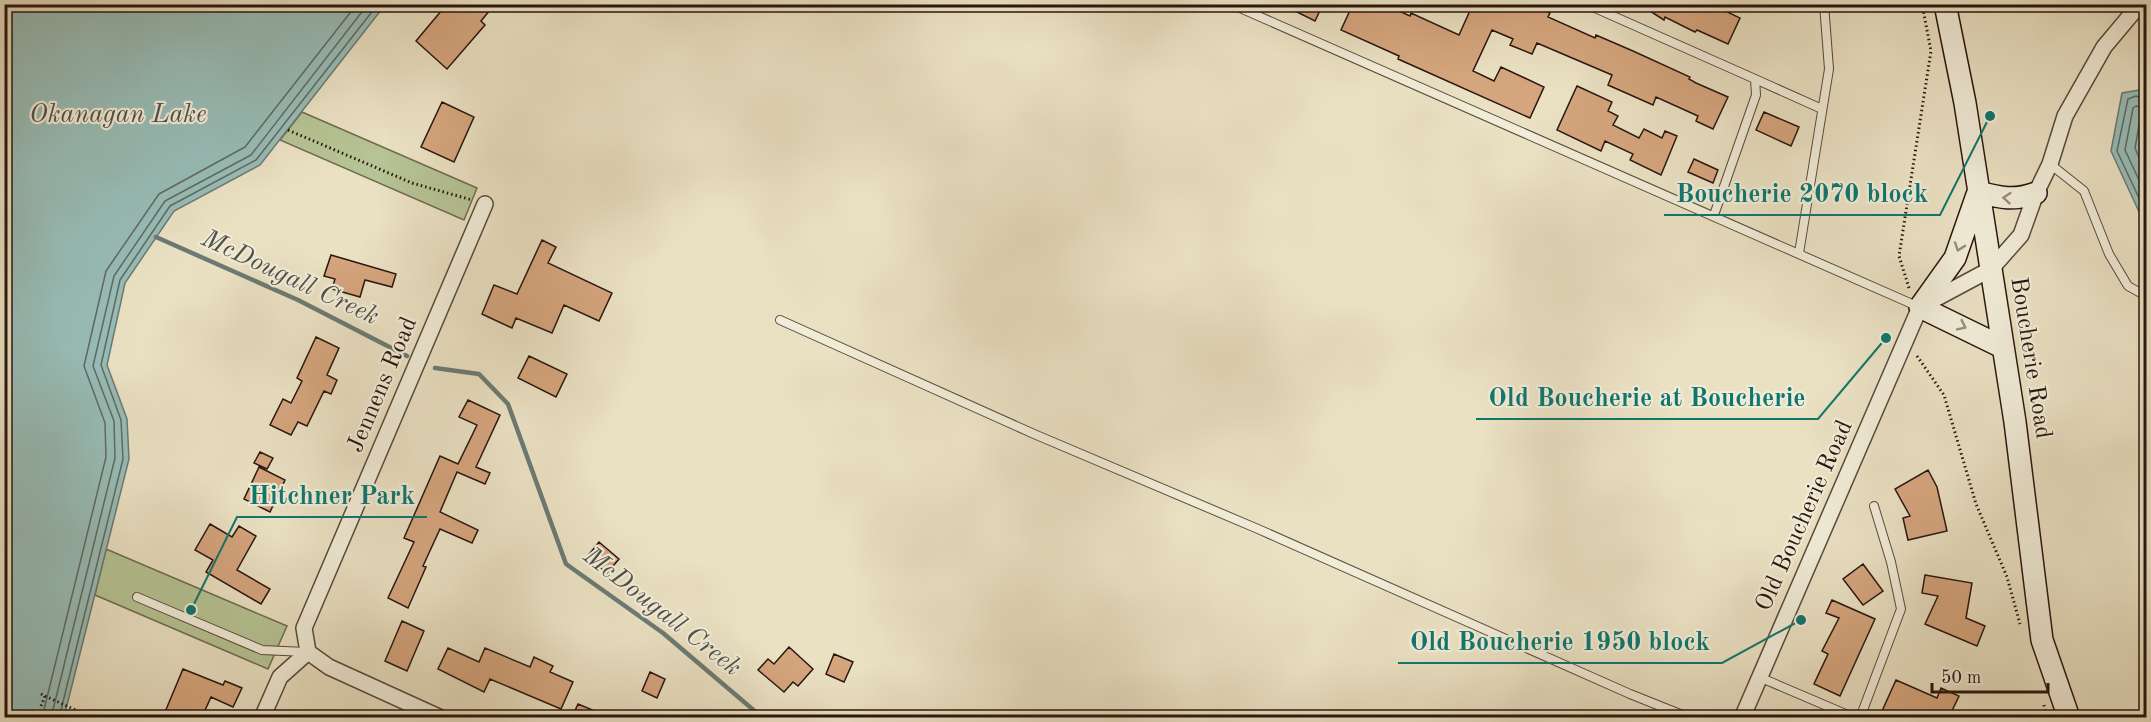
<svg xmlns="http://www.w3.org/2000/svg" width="2151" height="722" font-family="'Old Standard TT',serif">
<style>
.green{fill:#b6c394;stroke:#6f6c52;stroke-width:1.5}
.water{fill:#98bdb7;stroke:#6b7a74;stroke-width:1.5}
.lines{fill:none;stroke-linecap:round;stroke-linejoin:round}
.shore{stroke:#606a63;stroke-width:1.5}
.stream{stroke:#6b7a74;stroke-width:4.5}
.building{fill:#d5a57e;stroke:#28160f;stroke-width:1.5}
.lane-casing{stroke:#58493c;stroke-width:10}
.street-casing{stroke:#58493c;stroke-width:18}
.secondary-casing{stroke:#28160f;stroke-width:24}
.path{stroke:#28160f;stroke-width:3;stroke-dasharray:1.5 3;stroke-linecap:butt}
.lane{stroke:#f1ecd8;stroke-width:8}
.street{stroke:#f1ecd8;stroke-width:15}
.secondary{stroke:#f1ecd8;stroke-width:21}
.oneway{stroke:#978c7e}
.labels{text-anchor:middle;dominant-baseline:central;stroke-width:4.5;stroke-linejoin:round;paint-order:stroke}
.street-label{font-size:24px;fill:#28160f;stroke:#f1ecd8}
.water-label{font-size:26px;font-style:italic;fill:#4f504a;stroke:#f1ecd8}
.leader{fill:none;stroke:#0f766e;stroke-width:2}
.callout-dot{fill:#0f766e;stroke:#f1ecd8;stroke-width:2}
.callout-label{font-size:26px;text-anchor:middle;font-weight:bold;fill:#0f766e;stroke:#f1ecd8;stroke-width:4.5;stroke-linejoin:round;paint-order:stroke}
</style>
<rect width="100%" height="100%" fill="#eae1c3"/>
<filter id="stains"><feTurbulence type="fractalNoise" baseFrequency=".00333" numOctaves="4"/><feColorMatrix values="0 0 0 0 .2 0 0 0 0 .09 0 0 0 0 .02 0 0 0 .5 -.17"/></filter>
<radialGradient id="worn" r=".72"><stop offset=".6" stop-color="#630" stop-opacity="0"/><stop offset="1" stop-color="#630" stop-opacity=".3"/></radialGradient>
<path class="green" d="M302,112l175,76 -13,32 -184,-80z
M106,549l181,77 -19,43 -173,-74z"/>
<path class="water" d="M4,5h381l-125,160 -86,46 -49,72 -18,82 20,54 2,40 -65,258h-59z
M2139,90l7,7v130l-35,-76 11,-58z"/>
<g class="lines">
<path class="shore" d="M2146,101l-10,-5 -8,3 -11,52 29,62
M2146,109l-10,-3 -3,2 -8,42 21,45
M2146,118l-6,2 -5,28 11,26
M42,718l64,-261 -1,-34 -21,-57 22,-95 53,-77 86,-47 112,-143
M51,718l64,-260 -1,-37 -21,-55 21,-90 51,-75 86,-46 117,-151
M59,718l64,-259 -2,-39 -20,-55 19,-85 50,-74 86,-46 122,-156"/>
<path class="stream" d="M156,237l142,63 109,56
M435,368l44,6 29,30 58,160 97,69 100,85"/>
</g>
<path class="building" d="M447,4h48l-14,17 4,4 -38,44 -31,-28z
M1281,4h42l-8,17z
M1353,4h31l26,12 1,-3 48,22 14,-31h57l20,9 -2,4 47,21 1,-3 37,16 57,26 -1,2 7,4 32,14 -15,32 -17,-8 2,-5 -42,-19 -3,8 -45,-20 4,-10 -75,-32 -5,11 -22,-9 3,-6 -21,-9 -19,41 21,10 7,-14 43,20 -14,31 -132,-59 1,-3 -58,-26z
M1639,4h72l29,14 -12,26 -31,-14 -2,2 -30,-15 -1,3z
M1577,86l35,16 -4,9 10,5 -5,9 26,13 5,-9 18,9 3,-7 12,5 -16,39 -31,-15 3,-6 -28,-13 -4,10 -44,-21z
M442,102l32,15 -20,45 -33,-15z
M1764,112l35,15 -8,19 -35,-16z
M1694,159l24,11 -5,13 -25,-11z
M542,240l14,7 -8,16 64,30 -13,28 -35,-16 -12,28 -36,-15 -4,10 -30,-14 12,-29 23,9z
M331,255l65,19 -4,13 -27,-7 -5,17 -28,-8 3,-10 -11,-3z
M316,337l23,11 -12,27 10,5 -6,14 -7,-3 -17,35 -9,-4 -7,13 -21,-10 13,-26 8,4 11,-22 -5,-3z
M529,356l38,18 -11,23 -38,-19z
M468,400l32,15 -24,52 14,6 -5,11 -28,-12 -17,40 38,18 -6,13 -32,-14 -17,37 3,1 -18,41 -20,-10 26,-56 -10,-4 36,-82 18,8 19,-39 -18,-8z
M260,452l13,6 -6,11 -13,-6z
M259,467l26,13 -15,32 -26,-13z
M1928,470l9,17 10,44 -39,9 -5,-22 7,-2 -15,-27z
M210,524l22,13 7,-11 17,10 -19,34 33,19 -9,15 -55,-32 7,-12 -18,-10z
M599,542l20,17 -12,14 -20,-16z
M1863,564l20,27 -20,14 -20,-26z
M1925,575l47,8 -6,35 19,8 -8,20 -52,-22 13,-28 -16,-3z
M1832,600l43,19 -35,77 -26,-12 14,-30 -6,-3 17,-33 -13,-5z
M402,621l22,10 -17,40 -22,-10z
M789,647l24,22 -15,17 -5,-4 -9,10 -26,-22 10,-11 6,5z
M448,648l31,14 6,-14 45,19 4,-10 19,9 -3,6 23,10 -12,27 -71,-30 -6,13 -46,-23z
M834,654l19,8 -9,20 -18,-8z
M183,669l40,16 2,-4 17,7 -9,19 -22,-10 -9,20h-23l-14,-5z
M650,672l15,7 -8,19 -15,-7z
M1896,680l41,18 4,-10 18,8 -10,21h-52l-15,-6z
M578,704l31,13h-37z"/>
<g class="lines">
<defs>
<path id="lane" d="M1231,4l688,303
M1586,4l169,75 1,16 -42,120
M1755,79l67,30
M2050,164l34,27 25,63 19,32 18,10
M1799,253l30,-184 -5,-65
M780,320l254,114 224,95 372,165 60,24
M137,597l125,53 44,2
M1759,677l96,41
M1860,718l41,-109 -10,-47 -17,-56"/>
<path id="street" d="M308,652l-4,-24 181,-424
M308,652l21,15 112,51
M262,718l18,-41 28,-25
M1742,718l178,-411 71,-38 30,-34 15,-42 14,-29 15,-48 39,-69 36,-43"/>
<path id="secondary" d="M1945,4l20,99 50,319 27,218 27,78
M1978,192c23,6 36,9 58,1
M1977,195l-22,63 -35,49 82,40"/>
</defs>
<use href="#lane" class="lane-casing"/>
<use href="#street" class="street-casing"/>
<use href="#secondary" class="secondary-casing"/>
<path class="path" d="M288,130l124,53 60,17
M1909,288l-10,-32 32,-205 -9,-47
M1917,356l27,39 32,109 31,73 13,47
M41,694l45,21
M2044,705l3,13
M41,706l4,-10"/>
<use href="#lane" class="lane"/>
<use href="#street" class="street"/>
<use href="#secondary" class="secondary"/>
</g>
<defs><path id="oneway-chevron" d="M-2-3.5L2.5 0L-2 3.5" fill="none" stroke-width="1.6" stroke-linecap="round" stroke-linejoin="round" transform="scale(1.5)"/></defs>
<g class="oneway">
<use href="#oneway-chevron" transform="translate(2007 198) rotate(-175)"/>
<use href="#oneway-chevron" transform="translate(1959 247) rotate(109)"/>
<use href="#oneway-chevron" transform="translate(1962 326) rotate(26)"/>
</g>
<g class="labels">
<g class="street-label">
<text transform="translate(2030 358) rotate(81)">Boucherie Road</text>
<text transform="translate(383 385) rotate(-67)">Jennens Road</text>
<text transform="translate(1805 516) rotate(-66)">Old Boucherie Road</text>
</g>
<g class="water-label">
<text x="118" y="115">Okanagan Lake</text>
<text transform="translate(290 278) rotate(25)">McDougall Creek</text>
<text transform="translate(662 612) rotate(38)">McDougall Creek</text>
</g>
</g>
<path class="leader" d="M1990 116L1940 215H1664M1886 338L1818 419H1476M191 610L237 517H427M1801 620L1722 663H1398"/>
<g class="callout-dot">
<circle cx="1990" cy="116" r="6"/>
<circle cx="1886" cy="338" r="6"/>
<circle cx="191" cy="610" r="6"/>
<circle cx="1801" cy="620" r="6"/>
</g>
<g class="callout-label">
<text x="1802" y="202">Boucherie 2070 block</text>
<text x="1647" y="406">Old Boucherie at Boucherie</text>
<text x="332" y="504">Hitchner Park</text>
<text x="1560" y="650">Old Boucherie 1950 block</text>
</g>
<rect width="2151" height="722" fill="none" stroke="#eae1c3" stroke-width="24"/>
<rect x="6" y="6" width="2139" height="710" fill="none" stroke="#28160f" stroke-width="3"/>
<rect x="12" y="12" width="2127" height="698" fill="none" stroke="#28160f" stroke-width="1.5"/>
<path d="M1932 683v9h116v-9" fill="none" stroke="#28160f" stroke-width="3"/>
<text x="1941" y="683" font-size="18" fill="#28160f" stroke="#f1ecd8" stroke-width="4.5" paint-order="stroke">50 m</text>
<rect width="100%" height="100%" filter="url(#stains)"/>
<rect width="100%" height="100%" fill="url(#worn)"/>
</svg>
